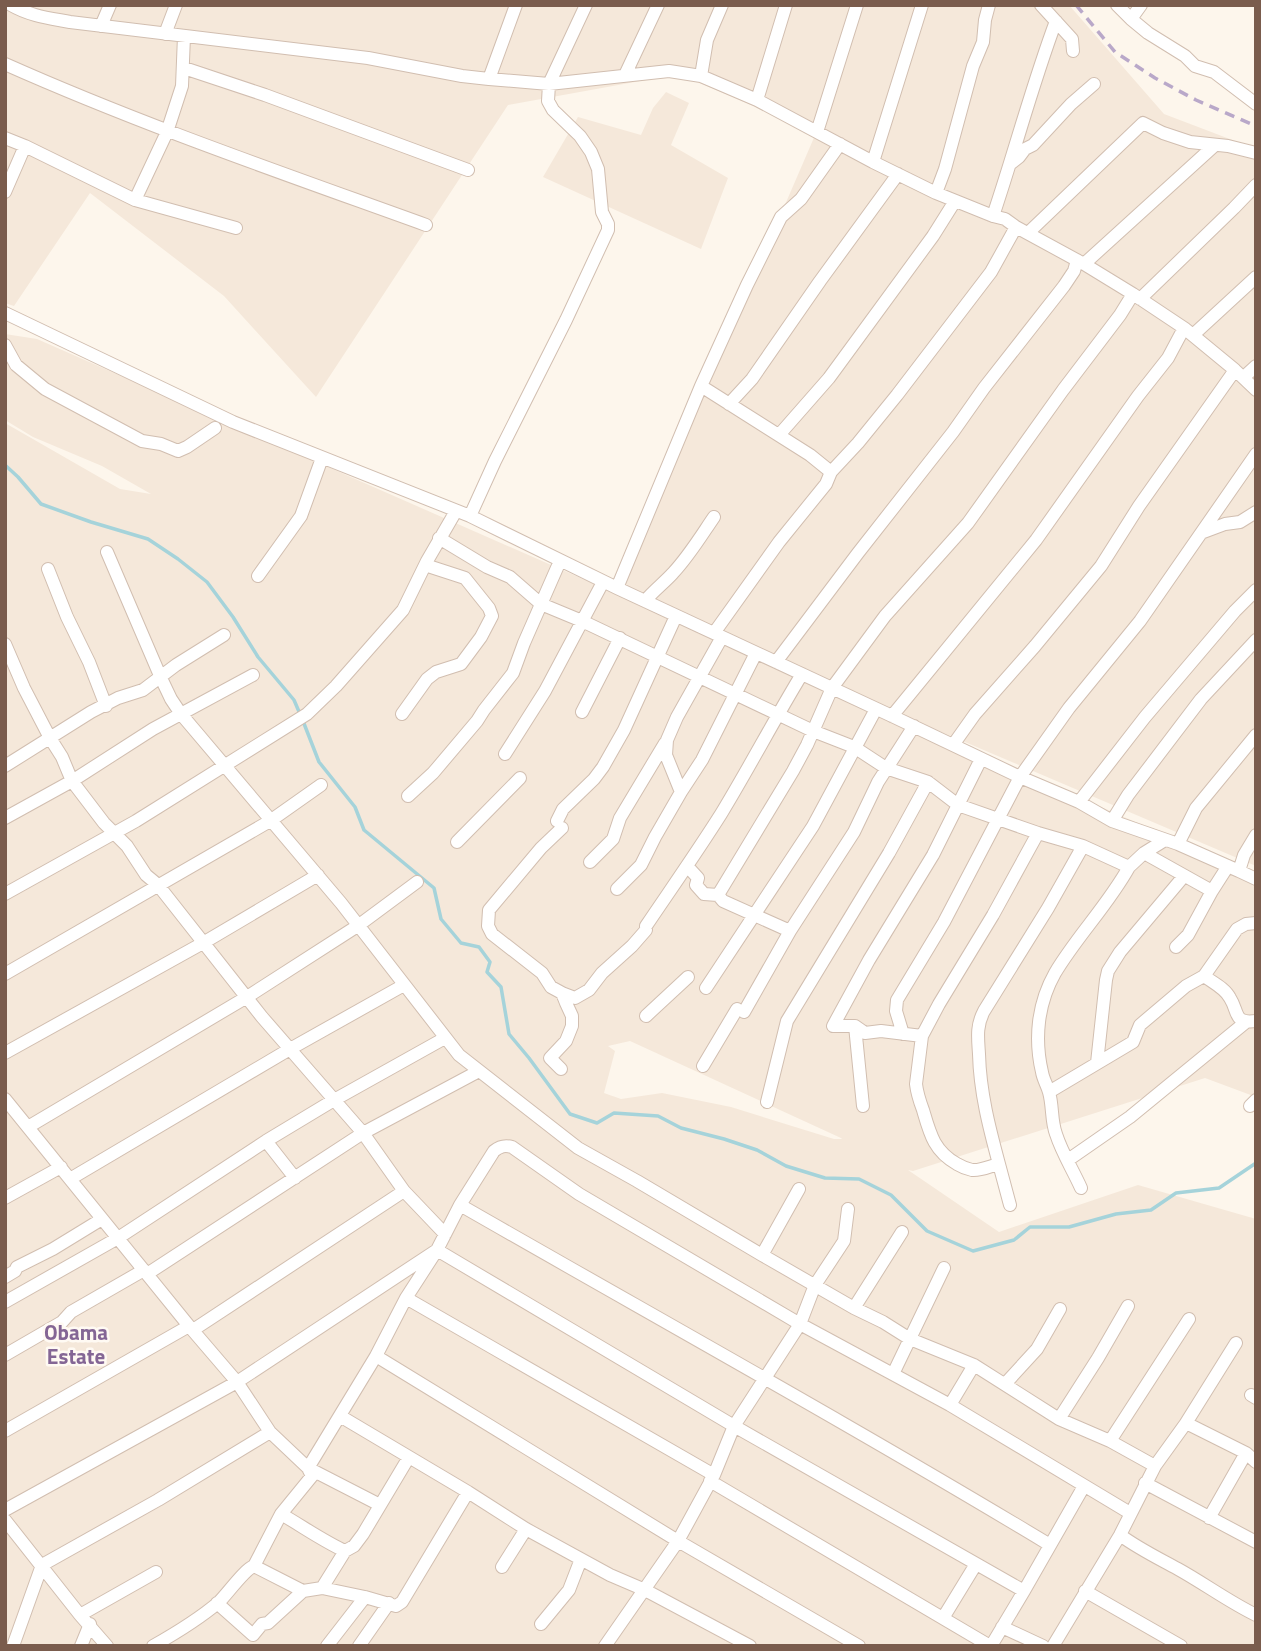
<svg xmlns="http://www.w3.org/2000/svg" width="1261" height="1651" font-family="'Titillium Web',sans-serif">
<style>
.residential{fill:#f5e8da;fill-rule:evenodd}
.lines{fill:none;stroke-linecap:round;stroke-linejoin:round}
.stream{stroke:#a5d3da;stroke-width:3.5}
.street-casing{stroke:#d1beb0;stroke-width:14}
.street{stroke:#fff;stroke-width:12}
.rail{stroke:#b9a8c9;stroke-width:3.5;stroke-dasharray:10 7;stroke-linecap:butt}
.labels{text-anchor:middle;dominant-baseline:central;stroke-width:5;stroke-linejoin:round;paint-order:stroke}
.quarter-label{font-size:21px;font-weight:bold;fill:#846695;stroke:#fffaf3}
</style>
<rect width="100%" height="100%" fill="#fdf6ec"/>
<path class="residential" d="M5,5h1064l95,109 92,35v717l-446,-190 -189,-92 195,-451 -137,-59 -171,31 -192,292 -92,-101 -134,-103 -76,113 -9,-3z
M666,92l23,11 -18,42 57,33 -27,71 -158,-72 35,-60 63,18 12,-27z
M5,334l32,5 1219,536v222l-51,-19 -292,93 -5,-1 91,62 139,-47 118,34v427h-1251v-1223l115,66 31,5 -49,-28 -69,-29 -28,-17zM630,1041l211,97 1,1h-8l-103,-32 -69,-14 -41,6 -17,-6 11,-42 -7,-5z"/>
<g class="lines">
<path class="stream" d="M5,465l13,12 23,27 50,18 57,17 30,20 29,23 26,35 25,40 36,43 6,14
M303,721l16,41 36,45 9,23 70,58 7,31 20,24 18,4 11,15 -3,10 14,15 8,47 20,24 41,56 27,9 17,-10 44,3 23,12 43,11 33,11 29,16 39,12 34,1 32,16 36,36 46,20 41,-11 16,-13h39l47,-13 35,-4 25,-17 43,-5 37,-25"/>
<defs>
<path id="street" d="M11,5c19,11 38,13 59,17l298,36 94,18 27,3 60,5 120,-13 32,5 56,24 116,62 63,31 57,23 12,3 11,8 68,37 49,30 51,34 51,42 21,20
M1041,5l31,34 1,12
M1117,5l14,14 17,14 37,23 10,10 19,6 42,32
M1131,19l10,-14
M101,26l9,-21
M165,34l11,-29
M5,64c137,61 280,110 421,161
M184,68l81,27 203,75
M625,75l33,-70
M701,76l6,-36 15,-35
M489,79l27,-74
M757,100l29,-95
M817,132l40,-127
M5,138l20,8 110,54 101,28
M873,162l49,-157
M1010,164l9,-7 6,-8 8,-4 38,-41 23,-20
M5,192l20,-46
M936,193l9,-24 28,-103 10,-24 2,-22 4,-15
M135,200l32,-68 15,-46 2,-50
M993,216c22,-65 39,-131 63,-195
M1028,233l115,-110 20,10 27,9 38,4 28,7
M1084,264l131,-119
M1140,299l94,-91 22,-23
M5,313l228,109 237,94 147,72 275,128 128,61 59,25 33,19 66,23 61,27 17,8
M1193,335l63,-58
M5,345l11,20 29,24 97,52 19,3 17,7 9,-4 28,-19
M1244,377l12,-11
M729,404l23,-25 68,-98 78,-107
M779,435l50,-57 104,-142 22,-35
M831,472l-21,-17 -109,-69 46,-101 34,-68 20,-18 39,-55
M470,516l25,-55 71,-141 42,-90v-6l-6,-12 -4,-43 -7,-17 -11,-16 -27,-26 -5,-9 1,-17 37,-79
M1201,533l24,-9 15,-2 16,-10
M439,538l48,29 23,10 31,27 41,17 231,110 41,16 32,21 42,14
M107,552l54,126 10,21 10,15 160,189 118,152 119,93 59,33 125,74 92,53 29,14 27,17 64,26 85,54 51,22 45,25
M48,569l19,48 22,45 17,44
M258,576l43,-60 21,-58
M617,588l84,-202
M645,601c8,-10 19,-18 28,-28 16,-17 28,-37 41,-56
M714,633l65,-91 47,-58 5,-12 27,-29 39,-48 94,-123 25,-45
M5,644l19,44 26,50 12,19 10,24 32,42 23,23 19,29 12,10 104,132 101,116 41,58 41,43
M776,662l82,-109 95,-121 31,-44 80,-102 10,-15 3,-11
M582,712l38,-74
M402,714l25,-35 9,-7 25,-8 20,-27 11,-21 -3,-8 -24,-30 -40,-13
M892,716l144,-176 102,-144 30,-38 16,-30
M953,745l22,-31 60,-68 66,-80 38,-60 96,-136
M505,754l40,-63 58,-109
M981,759l-48,96 -64,105 -36,66h22l10,7 16,-2 41,5 -6,48c1,9 4,18 7,26 7,24 11,41 34,54 5,3 10,5 15,6 9,1 18,-4 27,-6l11,41
M5,766l86,-54 27,-14 25,-8 33,-25 48,-30
M681,792l21,-32 54,-107
M408,796l25,-23 44,-52 7,-11 29,-37 11,-30 36,-82
M1079,802l66,-85 90,-106 21,-21
M5,818l67,-37 81,-52 100,-54
M557,821l6,-12 31,-30 9,-12 21,-37 52,-114
M1112,821l16,-26 73,-96 55,-59
M457,842l63,-64
M1178,844l18,-36 60,-73
M1144,853l68,38
M590,862l23,-23 7,-21 45,-75
M687,866l11,12 -2,7 8,9 14,1 5,6 67,30
M1129,867l15,-14 21,-13
M1239,871l5,-16 12,-20
M617,889l24,-24 14,-28 26,-45 -15,-37 1,-15 10,-23 45,-80
M5,894l131,-73 171,-107 29,-28 67,-76 24,-49 29,-50
M718,895l75,-124 14,-26 25,-57 53,-72 83,-93 95,-133 57,-75 13,-21
M646,926c25,-37 51,-74 75,-112 28,-46 53,-94 81,-140
M1176,947l12,-12 24,-44 16,-25
M5,974l265,-153 51,-36
M1204,976c8,6 21,12 26,22 9,14 3,26 26,23
M706,988l107,-162 63,-117
M562,993l13,5 14,-8 13,-17 30,-27 14,-16
M744,1012l46,-81 64,-99 24,-50 36,-56
M646,1016l42,-39
M855,1026l8,80
M903,1034l-7,-23 1,-11 47,-78 76,-145 49,-69 71,-87 116,-167
M922,1036l17,-32 54,-89 45,-82
M5,1053l198,-110 115,-68
M1097,1063l9,-83 2,-9 12,-19 64,-76
M703,1066l34,-57
M561,1069l-11,-11 16,-17 6,-15v-10l-6,-13 -4,-10 -11,-6 -9,-14 -50,-39 -4,-8 1,-16 52,-62 21,-20
M1049,1092l84,-50 7,-17 46,-39 18,-10 33,-47 9,-5 10,-1
M5,1099l184,227 48,56 33,50 38,36 72,37
M767,1102l20,-81 102,-168 39,-71 30,23 80,28 45,13 46,21c-21,38 -52,69 -74,106 -17,30 -21,65 -13,99 1,7 5,13 7,20 4,14 2,29 7,42 6,19 17,36 25,54
M1250,1106l6,-6
M28,1127l219,-130 112,-72 58,-43
M266,1141l29,37
M1068,1160l62,-43 116,-95
M999,1164c-10,-37 -19,-72 -20,-110 -1,-16 -3,-28 5,-43l64,-103 35,-62
M70,1179l220,-130 114,-64
M5,1198l56,-31
M460,1205c197,113 396,223 590,340
M762,1255l37,-66
M147,1274l216,-141 116,-62
M5,1277l10,-6 2,-4 36,-18 49,-30
M406,1298l308,177
M5,1302l113,-64 148,-97 68,-41 111,-62
M854,1308l48,-76
M193,1330l211,-139
M5,1355l57,-33 9,-10 73,-42
M376,1356l302,185 181,105
M893,1374l51,-106
M1005,1384l32,-35 23,-40
M1251,1395l5,3
M950,1405l24,-40
M340,1416l128,76 58,37 84,46 35,15 105,56
M1059,1419l39,-61 30,-52
M1186,1423l60,30 10,9
M5,1431l184,-105
M1110,1441l79,-122
M710,1481l280,165
M1145,1483l111,59
M5,1510l232,-128 200,-132 297,176 290,165
M281,1514c21,12 42,27 64,37l9,-5 9,-12 46,-77
M1209,1518l37,-65
M5,1520l75,95 27,31
M1120,1535c19,14 38,23 58,34 27,15 51,33 78,46
M254,1566l49,25 19,-3 43,9 31,9 6,-4 66,-110
M502,1567l24,-38
M322,1588l23,-37
M1085,1591l96,55
M217,1603l36,32 9,-11 6,-1 35,-32
M80,1615l76,-43
M943,1618l33,-54
M541,1624l28,-34 12,-31
M1002,1627l41,19
M13,1646l29,-81 116,-65 112,-68
M81,1646l9,-22
M153,1646c23,-13 46,-27 66,-44 9,-9 26,-33 35,-36l27,-52 31,-38 -4,-8 68,-112 30,-58 31,-48 23,-45 34,-54c6,-5 11,-6 18,-4l67,47 221,130 150,81 180,108
M327,1646l38,-49
M359,1646l30,-43
M605,1646l73,-105 36,-66 20,-49 66,-102 15,-39 29,-44 4,-32
M991,1646l33,-55 60,-105
M1053,1646l67,-111 35,-69 31,-43 50,-80"/>
</defs>
<use href="#street" class="street-casing"/>
<use href="#street" class="street"/>
<path class="rail" d="M1076,5l39,47 40,26 41,22 60,26"/>
</g>
<g class="labels">
<g class="quarter-label">
<text x="76" y="1332">Obama<tspan x="76" dy="24">Estate</tspan></text>
</g>
</g>
<rect width="1261" height="1651" fill="none" stroke="#7a5c4d" stroke-width="14"/>
</svg>
